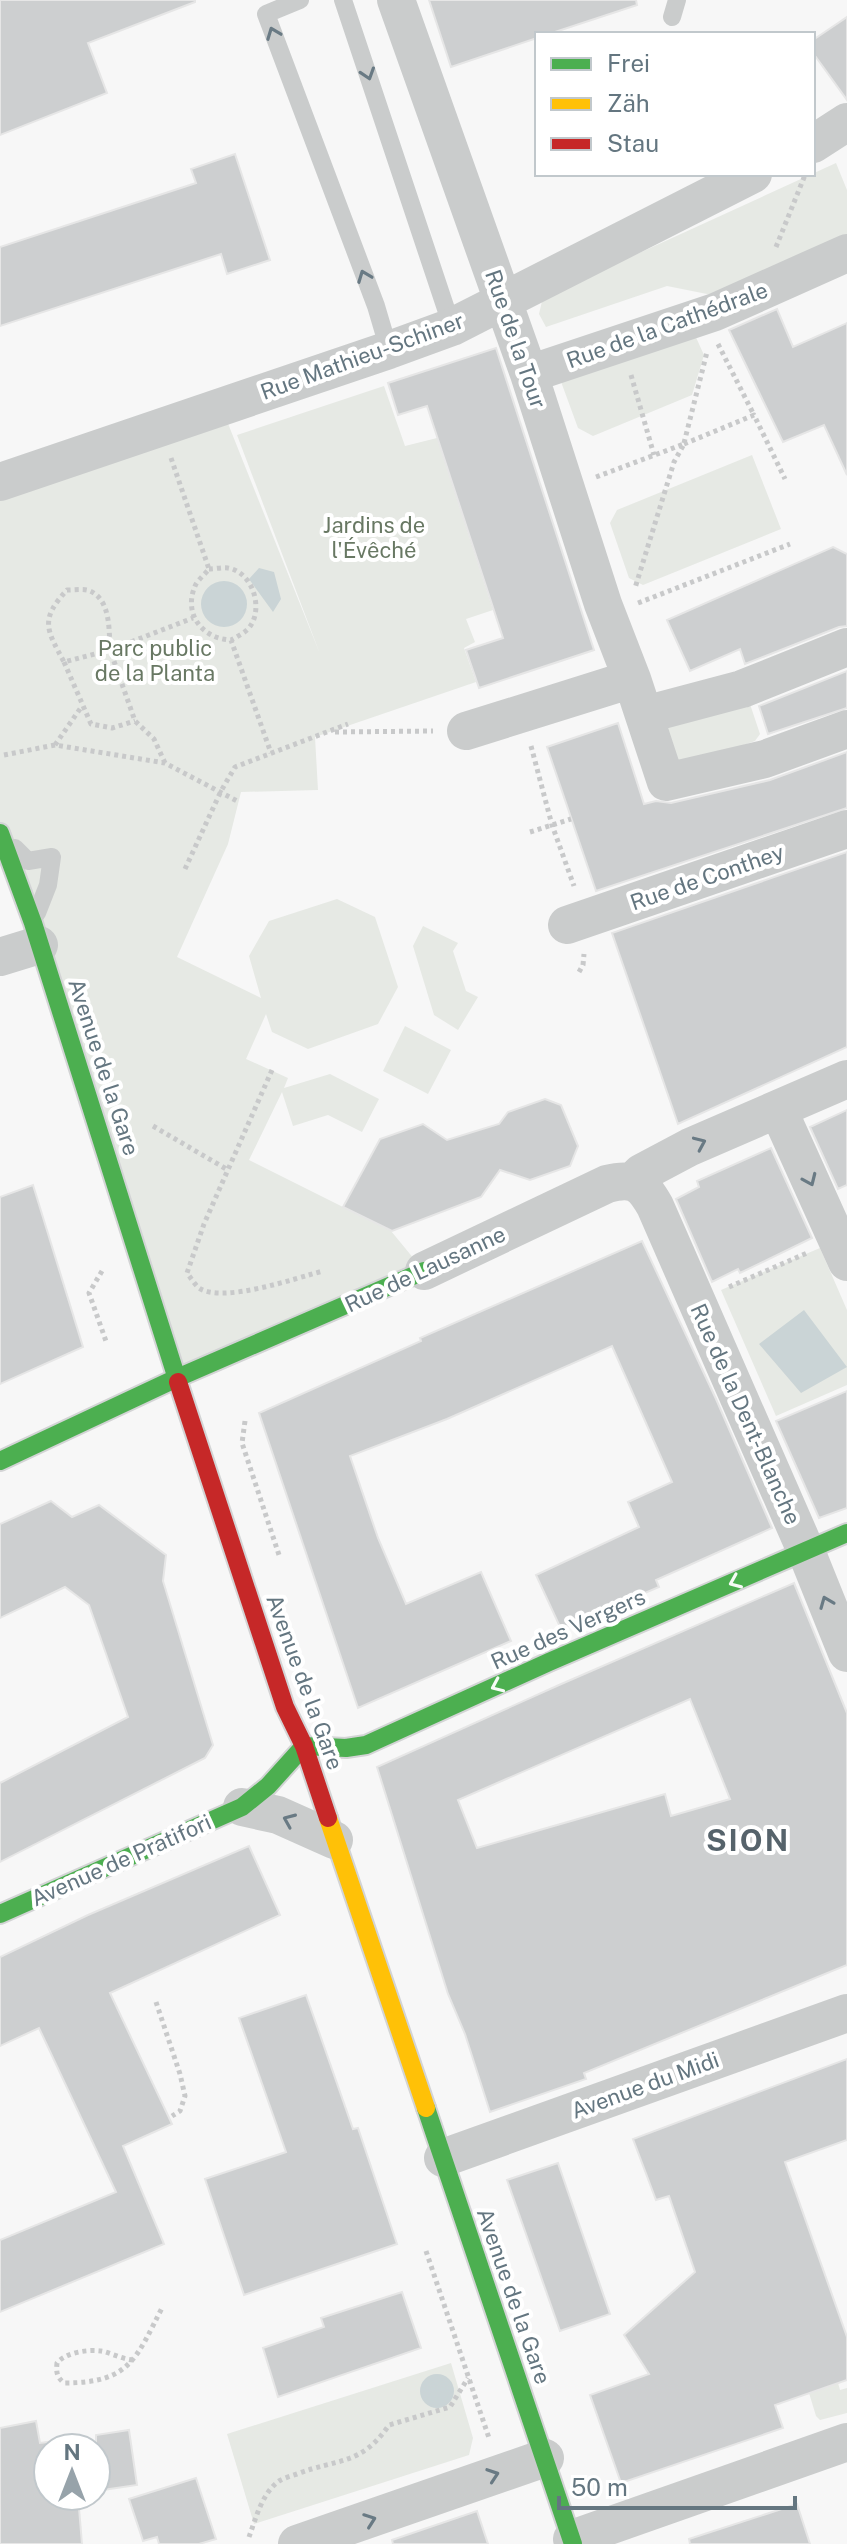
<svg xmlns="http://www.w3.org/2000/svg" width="847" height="2544" font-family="'Public Sans',sans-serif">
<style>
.green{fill:#e6e9e4}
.water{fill:#cad4d6}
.building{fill:#cdcfd0;stroke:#e6e6e6;stroke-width:2;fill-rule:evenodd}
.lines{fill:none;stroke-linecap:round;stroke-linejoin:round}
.fast-casing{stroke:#d3d4d5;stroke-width:22}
.slow-casing{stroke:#d3d4d5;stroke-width:22}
.jam-casing{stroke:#d3d4d5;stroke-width:22}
.path{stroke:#c8c9ca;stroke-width:5;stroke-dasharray:4 4;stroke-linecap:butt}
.lane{stroke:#cacccc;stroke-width:18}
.street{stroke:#cacccc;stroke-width:38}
.fast{stroke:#4caf50;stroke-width:18}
.slow{stroke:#ffc107;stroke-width:18}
.jam{stroke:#c62828;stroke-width:18}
.oneway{stroke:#697a84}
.oneway2{stroke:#f6fbf6}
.labels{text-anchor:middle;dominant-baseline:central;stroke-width:8;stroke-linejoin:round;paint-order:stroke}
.street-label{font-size:22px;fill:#647680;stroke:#fff}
.park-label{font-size:22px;fill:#687863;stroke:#fff}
.district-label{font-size:30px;font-weight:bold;letter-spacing:2px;fill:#56636b;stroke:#fff}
</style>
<rect width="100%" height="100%" fill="#f7f7f7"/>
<path class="green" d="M836,163l11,27v50l-130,56 -50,-10 -121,41 -7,-13 4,-17z
M694,333l10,22 -12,40 -99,41 -15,-8 -18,-49z
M384,386l21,60 32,-8 56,172 -27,9 9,23 -11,6 12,34 -161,55 3,53 -77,2 -13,52 -51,113 84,41 -12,-42 20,-35 68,-22 38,18 23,70 -20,37 -70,25 -36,-17 -6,-18 -20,45 42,19 -4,10 46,-14 49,25 -17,33 -34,-17 -35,11 -11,-34 -33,68 142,71 33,40 -247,107 -177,-545v-351l221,-76 99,248 -83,-219z
M752,455l29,74 -138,56 -14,-7 -19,-55 7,-13z
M750,704l10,30 -5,7 -74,26 -16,-36 4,-7z
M423,926l35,17 -5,8 13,40 12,6 -20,33 -24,-15 -21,-69z
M405,1026l46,24 -23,44 -45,-23z
M820,1248l27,62v75l-71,31 -55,-126z
M451,2363l22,75 -4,17 -215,69 -27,-90z
M838,2383l2,7 7,-2v25l-27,7 -4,-4 -7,-23z"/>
<path class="water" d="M259,568l15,4 7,27 -8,13 -24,-33z
M201 604a23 23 0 1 1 46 0a23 23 0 1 1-46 0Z
M804,1310l43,57 -46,26 -42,-49z
M420 2391a17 17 0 1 1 34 0a17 17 0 1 1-34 0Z"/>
<path class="building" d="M0,0h195v2l-107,41 19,50 -107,42z
M429,0h207l1,5 -88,29h-12v4l-86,29z
M847,17v83l-34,-47v-13z
M235,154l35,106 -43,14 -6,-20 -221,72v-79l196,-64 -5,-14z
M777,309l16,38 54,-24v152l-23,-50 -41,17 -54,-112z
M496,348l98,302 -115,38 -13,-38 37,-12 -76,-232 -29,9 -10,-32z
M833,547l14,7v72l-8,1 -94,37 -5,-15 -50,22 -23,-51z
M847,671v37l-79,26 -9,-28z
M618,723l26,81 12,-3 15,2 99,-23 77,-28v56l-251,83 -49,-144z
M847,852v195l-169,77 -66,-191z
M545,1099l16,6 17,41 -8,20 -40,14 -30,-10 -19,27 -89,34 -49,-24 37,-68 43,-15 24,16 52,-16 9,-12z
M847,1110v75l-9,4 -28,-62z
M771,1148l41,90 -72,35 -2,-4 -26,13 -36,-83 23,-12 -2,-6z
M33,1185l50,162 -83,37v-187z
M642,1241l74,158 56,129 -116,52 3,7 -98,42 -25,-54 103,-48 -11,-25 44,-20 -60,-136 -165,73 -97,37 28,82 28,66 75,-32 30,69 -153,67 -99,-295 162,-72 -1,-3z
M847,1391v117l-28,10 -43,-97z
M51,1501l21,16 27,-12 67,50 -3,26 50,164 -8,13 -205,104v-79l128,-66 -39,-112 -24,-18 -65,31v-94z
M794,1583l53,130v252l-263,108 2,6 -96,33 -25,-78 -17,-40 -71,-227 182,-82zM690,1699l40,100 -59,17 -6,-22 -188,54 -19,-48z
M249,1846l31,69 -170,78 62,131 -49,22 41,98 -164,68v-72l116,-48 -77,-164 -39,18v-89l88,-42z
M306,1995l47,134 5,-1 39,116 -153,51 -39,-116 81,-27 -47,-134z
M847,2059v81l-62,22 62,175v43l-72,25 8,23 -162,55 -31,-88 59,-21 -25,-39 71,-63 -26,-76 -13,4 -23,-61z
M558,2163l52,151 -50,17 -53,-151z
M402,2292l19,56 -143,49 -15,-49 61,-21 -3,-9z
M36,2421l4,22 8,-1v54h30l4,48h-82v-116z
M129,2430l8,55 -41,6v-56z
M196,2478l20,61 -17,5h-40l-2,-7 -14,4 -14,-42z
M797,2504l13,40h-120l-1,-5z
M477,2511l11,33h-95l-1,-4z"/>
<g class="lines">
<defs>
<path id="fast" d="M0,833l33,90 145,459
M0,1461l177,-83 247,-107
M304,1746l42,2 20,-3 183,-83 298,-129
M0,1914l242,-107 26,-21 36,-40
M426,2108l147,436"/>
<path id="slow" d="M328,1818l98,290"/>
<path id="jam" d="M178,1382l107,325 19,39 24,72"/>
</defs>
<use href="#fast" class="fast-casing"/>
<use href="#slow" class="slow-casing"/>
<use href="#jam" class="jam-casing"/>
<path class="path" d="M776,247l29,-72
M718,344l36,71
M631,375l23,80
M684,443l23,-91
M684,444l70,-29 31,64
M171,458l38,111c-4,5 -10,10 -13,15 -14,29 6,55 35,56l40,113
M596,477l88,-33 -10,18 -39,126
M209,569c6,0 14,-2 19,-1 24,4 35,38 23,57 -4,7 -13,11 -20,15
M638,603l152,-59
M64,662l27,62 21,4 23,-7
M335,732l98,-1
M55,745l27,-39
M531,746l21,79 22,61
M4,755l51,-10 110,18 74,39
M165,763l-11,-24 -19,-18 -25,-71 -46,12c-17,-32 -25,-42 3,-72 5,0 15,-1 20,0 24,7 22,40 23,60l83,-32
M530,832l41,-13
M185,869l36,-78 14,-24 113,-43
M579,972l4,-7 1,-11
M272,1070l-68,154 -17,49c4,5 8,12 12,15 23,16 97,-10 124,-17
M153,1126l75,44
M102,1271l-13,22 18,51
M729,1287l78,-34
M245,1421l-3,22 38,115
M156,2002l24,72 5,22 -5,15 -8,5
M426,2251l63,187
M133,2360c-12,-1 -24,-8 -32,-9 -14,-2 -36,2 -44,12 -1,10 0,14 7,20 67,0 72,-25 99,-77
M249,2537c7,-19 13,-44 30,-56 5,-3 12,-5 18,-7 41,-16 64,-8 92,-49l61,-18 18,-29"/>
<path class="lane" d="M300,0l-34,14 110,292 13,44
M343,0l109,327
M672,17l5,-17
M15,848l13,13 24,-4 -4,28 -11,28"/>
<path class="street" d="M396,0l133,374 74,230 29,75 -166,52
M813,144l34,-22
M529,374l186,-62 132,-59
M0,482l389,-132 63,-23 301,-153
M632,679l34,103 99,-23 82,-30
M644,715l98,-26 105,-42
M567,925l280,-96
M0,957l39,-12
M778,1109l69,153
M634,1182l7,-9 49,-26 157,-68
M424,1271l183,-87c27,-7 35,-1 48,22l151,345 41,102
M242,1807l36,8 56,25
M443,2158l404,-145
M572,2539l275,-97
M297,2544l248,-86"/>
<use href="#fast" class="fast"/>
<use href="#slow" class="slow"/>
<use href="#jam" class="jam"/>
</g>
<defs><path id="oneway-chevron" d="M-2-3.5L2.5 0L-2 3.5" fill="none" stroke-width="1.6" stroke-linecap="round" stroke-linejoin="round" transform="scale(2)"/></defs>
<g class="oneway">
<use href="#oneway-chevron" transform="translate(273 33) rotate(-111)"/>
<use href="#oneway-chevron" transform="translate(368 74) rotate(72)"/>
<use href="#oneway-chevron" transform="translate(364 276) rotate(-111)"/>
<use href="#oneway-chevron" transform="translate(700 1143) rotate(-24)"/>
<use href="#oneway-chevron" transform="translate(810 1180) rotate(66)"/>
<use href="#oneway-chevron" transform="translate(826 1602) rotate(-112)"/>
<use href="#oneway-chevron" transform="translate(289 1820) rotate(-157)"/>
<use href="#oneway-chevron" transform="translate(493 2475) rotate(-19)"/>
<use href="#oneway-chevron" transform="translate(370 2520) rotate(-20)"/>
</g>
<g class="oneway2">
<use href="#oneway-chevron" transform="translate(735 1582) rotate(157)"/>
<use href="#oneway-chevron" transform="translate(497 1686) rotate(156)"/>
</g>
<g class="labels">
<g class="street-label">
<text transform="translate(667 325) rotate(-20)">Rue de la Cathédrale</text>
<text transform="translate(516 339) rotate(71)">Rue de la Tour</text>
<text transform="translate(362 356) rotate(-20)">Rue Mathieu-Schiner</text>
<text transform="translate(707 877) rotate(-19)">Rue de Conthey</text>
<text transform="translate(104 1067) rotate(72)">Avenue de la Gare</text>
<text transform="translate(425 1269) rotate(-25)">Rue de Lausanne</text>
<text transform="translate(746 1414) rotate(66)">Rue de la Dent-Blanche</text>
<text transform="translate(568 1629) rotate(-24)">Rue des Vergers</text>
<text transform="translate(305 1682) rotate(70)">Avenue de la Gare</text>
<text transform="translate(121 1860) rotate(-24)">Avenue de Pratifori</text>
<text transform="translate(645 2085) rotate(-20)">Avenue du Midi</text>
<text transform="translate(514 2296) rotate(71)">Avenue de la Gare</text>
</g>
<g class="park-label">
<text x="374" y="525">Jardins de<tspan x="374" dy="25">l'Évêché</tspan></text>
<text x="155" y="648">Parc public<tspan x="155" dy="25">de la Planta</tspan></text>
</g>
<g class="district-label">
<text x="748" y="1840">SION</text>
</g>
</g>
<rect x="535" y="32" width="280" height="144" fill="#ffffff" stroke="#c1c8cc" stroke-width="2"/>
<rect x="551" y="58" width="40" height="12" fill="#4caf50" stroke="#c1c8cc" stroke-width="2"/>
<text x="607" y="72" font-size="24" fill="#647680">Frei</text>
<rect x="551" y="98" width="40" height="12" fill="#ffc107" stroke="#c1c8cc" stroke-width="2"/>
<text x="607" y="112" font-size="24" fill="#647680">Zäh</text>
<rect x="551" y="138" width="40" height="12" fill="#c62828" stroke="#c1c8cc" stroke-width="2"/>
<text x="607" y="152" font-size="24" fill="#647680">Stau</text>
<g transform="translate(72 2472)"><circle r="38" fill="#ffffff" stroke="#c1c8cc" stroke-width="2"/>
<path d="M0-6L14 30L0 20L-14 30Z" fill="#97a3aa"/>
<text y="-12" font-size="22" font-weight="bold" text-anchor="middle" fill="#647680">N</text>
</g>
<path d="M559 2496v12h236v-12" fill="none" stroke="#647680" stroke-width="4"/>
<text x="571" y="2496" font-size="24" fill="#647680" stroke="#ffffff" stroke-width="6" paint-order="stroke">50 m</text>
</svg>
